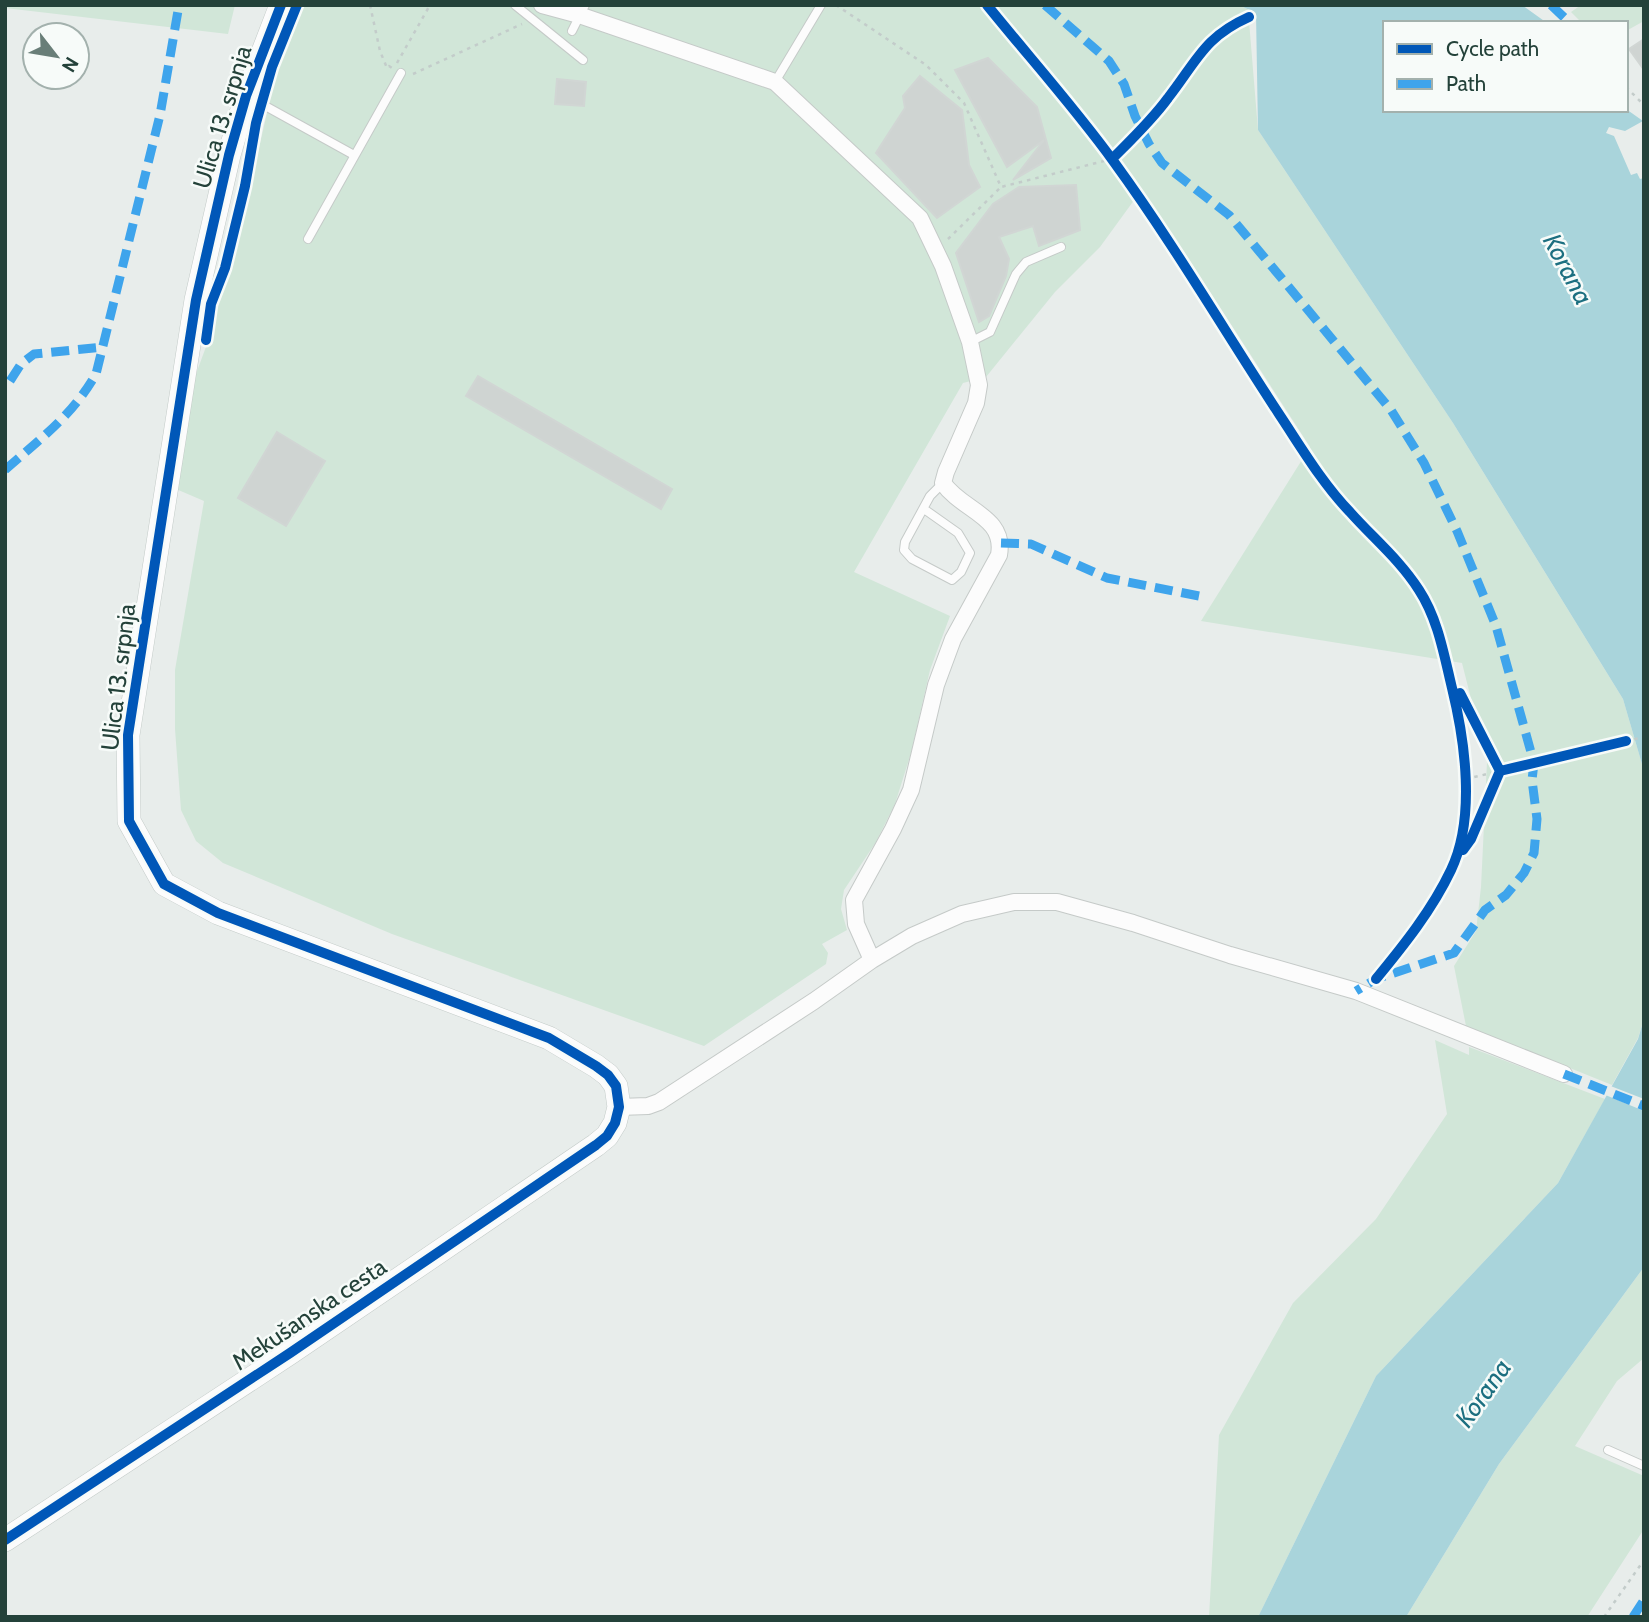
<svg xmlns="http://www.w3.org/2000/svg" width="1649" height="1622" font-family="Cabin,sans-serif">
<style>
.green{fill:#d1e6d8}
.water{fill:#a9d4db}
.pier{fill:#e8edeb}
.building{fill:#cfd4d2;stroke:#d1d6d4;stroke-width:2}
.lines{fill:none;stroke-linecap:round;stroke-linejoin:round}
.lane-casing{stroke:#c5cac8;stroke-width:10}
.street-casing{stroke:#c5cac8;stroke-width:18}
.secondary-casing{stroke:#c3cbc8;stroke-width:24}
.path{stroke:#c3ccca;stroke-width:2.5;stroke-dasharray:3.5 5;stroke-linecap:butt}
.lane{stroke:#fcfcfc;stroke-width:8}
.street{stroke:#fcfcfc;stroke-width:16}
.secondary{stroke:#fcfcfc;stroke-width:23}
.quiet{stroke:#3ea4ec;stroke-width:9;stroke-dasharray:18 9;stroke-linecap:butt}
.cycleway-casing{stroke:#f7fbf9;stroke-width:15}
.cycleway{stroke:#0057b8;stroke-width:10}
.labels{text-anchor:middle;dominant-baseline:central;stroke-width:5;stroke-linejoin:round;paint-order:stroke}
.street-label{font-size:24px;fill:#24423a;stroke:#f7fbf9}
.water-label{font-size:26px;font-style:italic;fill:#1c6f80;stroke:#f7fbf9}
</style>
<rect width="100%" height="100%" fill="#e8edeb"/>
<path class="green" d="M5,5h230l-7,29 -223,-26z
M304,5h935l17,8v4l-7,4 9,109 195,293 170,276 21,72v248l-6,19 -26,47 -146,-59 -12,-60 22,-35 5,-44 6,-125 -25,-99 -261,-42 109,-174 -125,-194 -45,-61 -40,55 -45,45 -69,85 -23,6 -109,189 96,44 -20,54 -19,83 -16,51 -19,38 -32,48 -3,19 6,21 -25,14 6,9 -2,11 -122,82 -312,-112 -169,-71 -27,-22 -15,-31 -6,-81v-59l29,-169 -28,-12 17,-107 17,-46 6,-32 23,-70 37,-160z
M1581,5h63v16l-18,10v-8h-44l-11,-11z
M1435,1040l34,15v-8l136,52 -47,84 -182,193 -118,241h-49l10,-182 74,-132 83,-84 71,-105z
M1644,1267v91l-27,23 -42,65 69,30v53l-57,88h-181l93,-153z"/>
<path class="water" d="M1239,5h283l25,18h-162v87l241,-1 17,12 -18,10 -16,-4 -3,6 8,3 17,39 6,-2 3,6 4,-1v593l-21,-72 -170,-276 -195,-293 -2,-117z
M1644,1019v248l-145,197 -93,153h-148l118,-241 182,-193 80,-144z"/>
<path class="pier" d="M1608,1085l36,14v12l-41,-17z"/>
<path class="building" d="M1644,39v31l-15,-21z
M988,58l49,49 14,51 -38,22 31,-40 -37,27 -52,-97z
M920,76l42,34 7,55 11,22 -43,31 -61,-65 29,-45 -2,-12z
M557,79l29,3 -2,24 -29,-2z
M1076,185l4,45 -41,16 -6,-20 -34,11 10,22 -3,17 -17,40 -10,6 -23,-69 37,-49 26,-17z
M478,376l194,113 -11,20 -195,-113z
M277,432l48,29 -39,65 -48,-28z"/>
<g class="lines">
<defs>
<path id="lane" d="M515,5l68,55
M572,31l13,-26
M775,82l46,-77
M249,97l105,58
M308,239l93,-166
M970,342l20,-10 26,-58 10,-12 35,-15
M924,509l34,24 12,20 -9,19 -9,8 -40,-21 -8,-9 1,-8 25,-46 13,-13
M1608,1450l36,16"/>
<path id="street" d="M542,5l37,10 196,67 145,136 23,48 27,76 9,43 -3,18 -30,69 -3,11c19,28 63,33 56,72l-46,84 -17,46 -25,105 -18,39 -39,71 2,24 16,36
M619,1107l29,-1 11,-4 155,-101 58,-41 40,-24 50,-22 52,-12h43l76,21 97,32 126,36 208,83"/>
<path id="secondary" d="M5,1540l285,-187 306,-208 11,-9 8,-13 4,-16 -3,-21 -8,-11 -12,-9 -47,-28 -331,-125 -54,-29 -35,-63 -1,-86 68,-435 33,-145 17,-59 35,-91"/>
</defs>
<use href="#lane" class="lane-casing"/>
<use href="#street" class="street-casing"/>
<use href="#secondary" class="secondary-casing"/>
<path class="path" d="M370,5l10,46 7,17 2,-2 3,2
M836,5l90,60 38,38 37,84 111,-28
M397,63l33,-58
M413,74l109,-50
M1626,87l18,18
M948,239l53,-52
M1626,741l18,-4
M1466,779l34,-8
M1604,1617l40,-57"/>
<use href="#lane" class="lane"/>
<use href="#street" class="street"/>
<use href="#secondary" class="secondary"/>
<path class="quiet" d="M1045,5l64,56 15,23 11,32 14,28 13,19 67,52 162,195 33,53 33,68 39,95 38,137 -2,17 5,39 -3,34 -10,20 -18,22 -21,15 -31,43 -78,26 -20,12
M1551,5l19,18
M10,381l11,-17 13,-10 69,-7
M5,470c36,-32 67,-54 91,-96l64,-259 19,-110
M1001,543l30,1 76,34 92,18
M1564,1074l80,32
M1633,1617l11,-17"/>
<defs>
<path id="cycleway" d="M987,5c42,52 88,103 127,157 59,81 110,168 165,252 22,33 43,69 71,98 23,26 50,48 69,78 19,29 25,65 33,98 13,53 24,130 -1,182 -19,40 -47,75 -75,109
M1112,159c20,-20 40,-39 56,-61 29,-37 36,-61 81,-81
M206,340l5,-36 14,-36 20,-82 11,-63 16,-56 25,-62
M1460,693l40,78 -29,68 -8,11
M1500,771l126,-30
M5,1540l285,-187 306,-208 11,-9 8,-13 4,-16 -3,-21 -8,-11 -12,-9 -47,-28 -331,-125 -54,-29 -35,-63 -1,-86 68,-435 33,-145 17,-59 35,-91"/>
</defs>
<use href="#cycleway" class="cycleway-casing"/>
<use href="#cycleway" class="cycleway"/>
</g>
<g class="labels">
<g class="street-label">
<text transform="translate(222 117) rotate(-73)">Ulica 13. srpnja</text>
<text transform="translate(118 677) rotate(-83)">Ulica 13. srpnja</text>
<text transform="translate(309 1314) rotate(-34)">Mekušanska cesta</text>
</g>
<g class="water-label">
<text transform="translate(1568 269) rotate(62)">Korana</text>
<text transform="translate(1483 1393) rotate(-55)">Korana</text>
</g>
</g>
<rect width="1649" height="1622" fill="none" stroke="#24423a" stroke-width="14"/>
<rect x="1383" y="21" width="245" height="91" fill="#f7fbf9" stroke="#a3b1ad" stroke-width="2"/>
<rect x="1397" y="44" width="35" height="10" fill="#0057b8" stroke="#a3b1ad" stroke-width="2"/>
<text x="1446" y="56" font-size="21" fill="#24423a">Cycle path</text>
<rect x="1397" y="79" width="35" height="10" fill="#3ea4ec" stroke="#a3b1ad" stroke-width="2"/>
<text x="1446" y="91" font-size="21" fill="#24423a">Path</text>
<g transform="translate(56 56) rotate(121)"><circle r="33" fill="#f7fbf9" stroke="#a3b1ad" stroke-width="2"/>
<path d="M0-5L12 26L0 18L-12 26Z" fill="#697e78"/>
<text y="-10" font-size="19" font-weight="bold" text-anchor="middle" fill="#24423a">N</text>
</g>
</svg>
